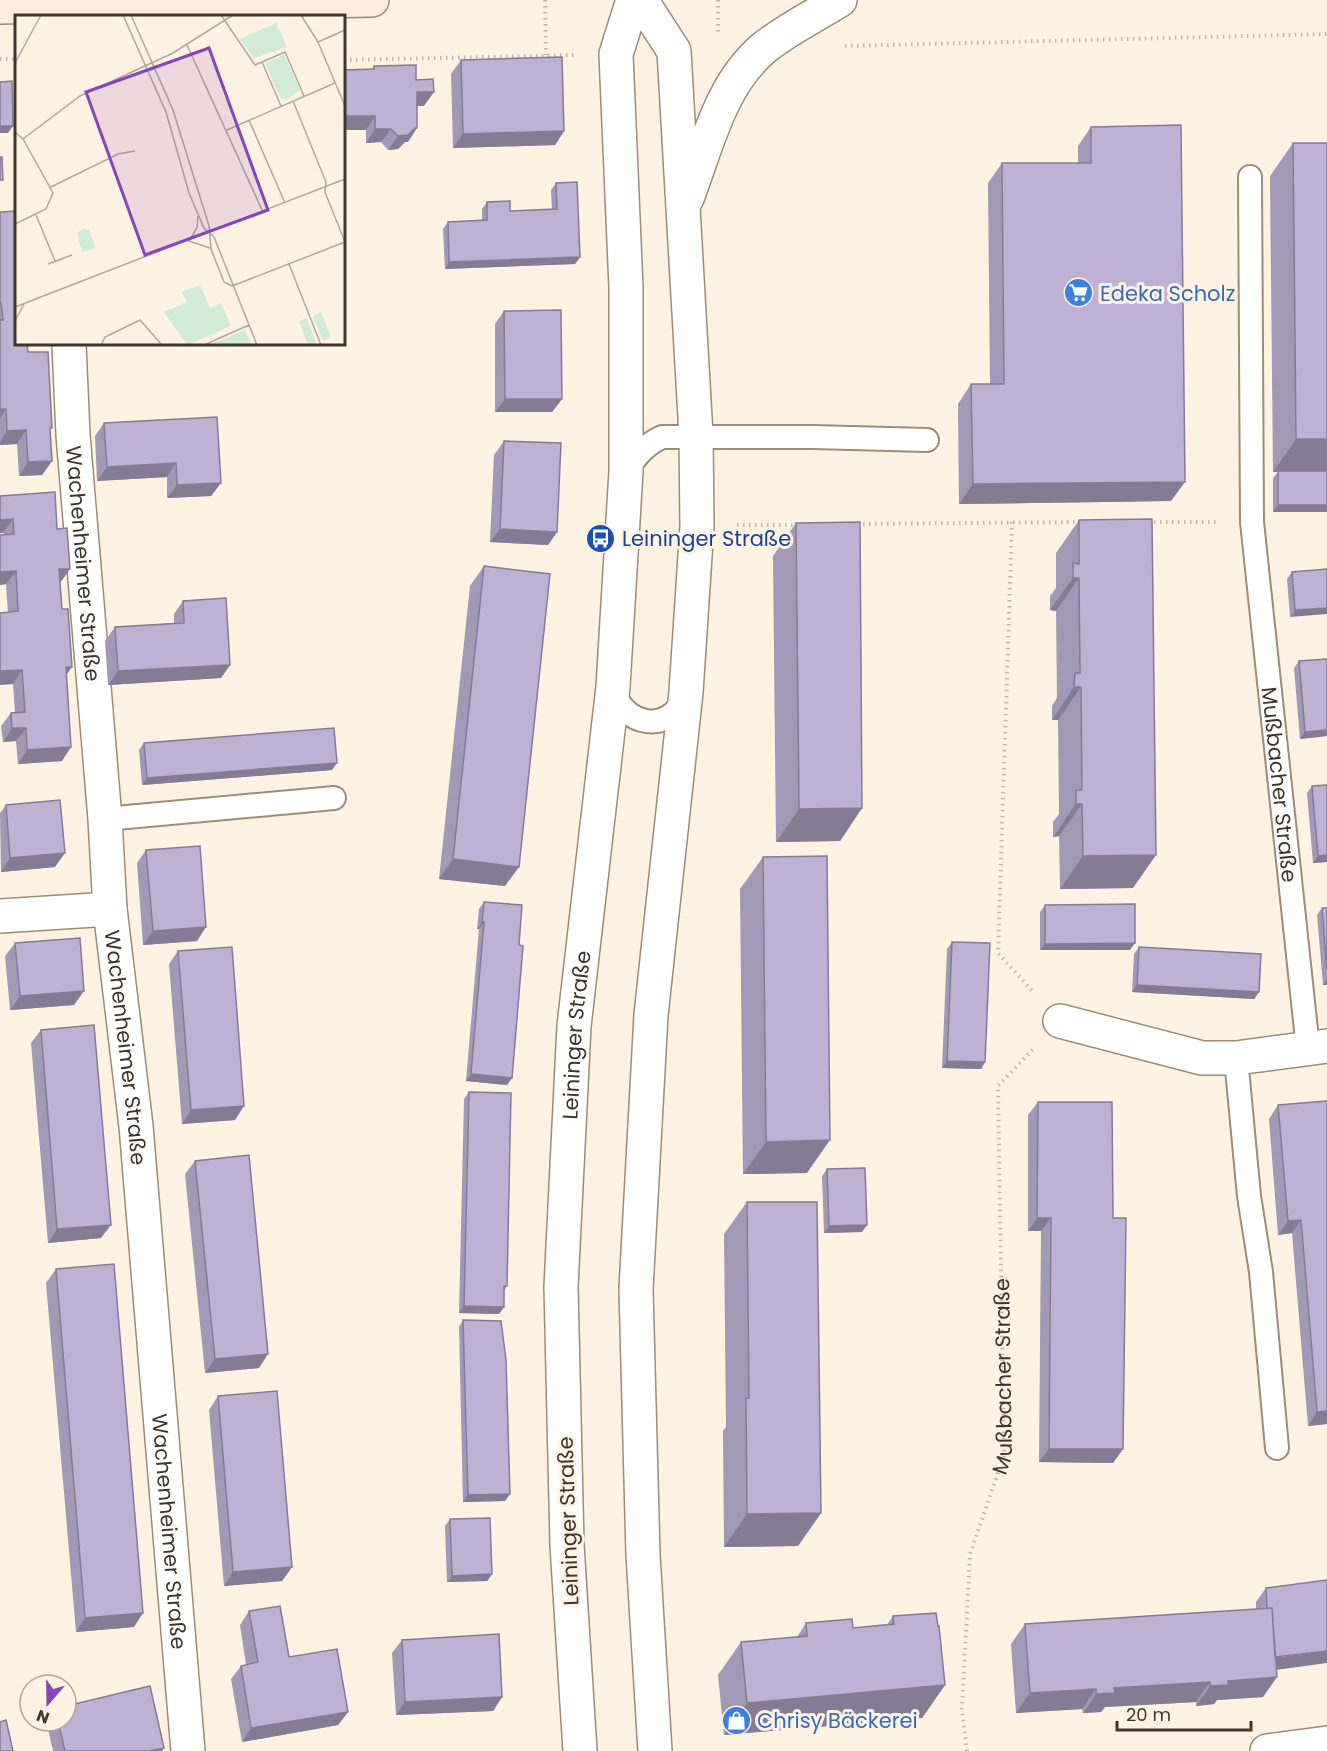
<svg xmlns="http://www.w3.org/2000/svg" width="1327" height="1751" font-family="Poppins,sans-serif">
<style>
.lines{fill:none;stroke-linecap:round;stroke-linejoin:round}
.service-casing{stroke:#9e8c75;stroke-width:26}
.minor-casing{stroke:#9e8c75;stroke-width:36}
.tertiary-casing{stroke:#9e8c75;stroke-width:36}
.secondary-casing{stroke:#9e8c75;stroke-width:36}
.path{stroke:#c0b5a8;stroke-width:4;stroke-dasharray:1.5 4.5;stroke-linecap:butt}
.service{stroke:#fff;stroke-width:22}
.minor{stroke:#fff;stroke-width:33}
.tertiary{stroke:#fff;stroke-width:33}
.secondary{stroke:#feecde;stroke-width:33}
.wall{fill:#a398b6}
.shaded-wall{fill:#857c94}
.building{fill:#beb1d4;stroke:#857c94;stroke-width:1.5}
.labels{text-anchor:middle;dominant-baseline:central;stroke-width:6;stroke-linejoin:round;paint-order:stroke}
.shop-label{font-size:21px;fill:#366cbe;stroke:#fef2e3;text-anchor:start}
.transit-label{font-size:21px;fill:#164399;stroke:#fef2e3;text-anchor:start}
.street-label{font-size:21px;fill:#3e362d;stroke:#fef2e3}
.inset-road{fill:none;stroke:#b1a79a;stroke-width:1.5}
.view{fill:#8645b9;fill-opacity:0.15;stroke:#8645b9;stroke-width:3}
.inset-edge{fill:none;stroke:#3e362d;stroke-width:3}
</style>
<rect width="100%" height="100%" fill="#fef2e3"/>
<g class="lines">
<defs>
<g id="service">
<path id="s2" d="M1250,177l2,345 56,527"/>
<path d="M626,471c11,-16 19,-26 36,-34h150l115,3"/>
<path d="M613,688c9,39 58,47 72,7"/>
<path d="M105,819l229,-21"/>
<path d="M1236,1058l13,138 12,76 16,176"/>
</g>
<g id="minor">
<path id="s3" d="M69,344l4,91 32,384 5,90 26,217 52,625"/>
<path d="M0,916l110,-7"/>
<path d="M1060,1021l142,37h34l91,-12"/>
<path d="M1267,1751l60,-8"/>
</g>
<g id="tertiary">
<path d="M641,0l33,51 22,384 1,91 -11,166 -35,323 -15,274 7,266 12,196"/>
<path d="M687,198c20,-52 33,-114 78,-151 23,-18 51,-32 75,-47"/>
<path id="s4" d="M580,1751l-13,-206 -6,-258 13,-261 39,-339 13,-216v-183l-10,-234 17,-54"/>
</g>
<path id="secondary" d="M0,7l372,-7"/>
</defs>
<use href="#service" class="service-casing"/>
<use href="#minor" class="minor-casing"/>
<use href="#tertiary" class="tertiary-casing"/>
<use href="#secondary" class="secondary-casing"/>
<g class="path">
<path d="M545,0l1,55"/>
<path d="M718,0v36"/>
<path d="M845,46l482,-12"/>
<path d="M0,59h16"/>
<path d="M344,60l233,-5"/>
<path d="M1012,522l-14,431 36,40"/>
<path d="M1148,522h70"/>
<path d="M857,524l223,-2"/>
<path d="M737,525h61"/>
<path id="s1" d="M967,1751l-5,-42 8,-155 34,-98 -6,-370 35,-37"/>
</g>
<use href="#service" class="service"/>
<use href="#minor" class="minor"/>
<use href="#tertiary" class="tertiary"/>
<use href="#secondary" class="secondary"/>
</g>
<path class="wall" d="M461,60l103,71 -9,14 -102,3 -2,-74z
M374,66l42,14 8,26h-7l-9,36h-3l-7,7 -10,1 -7,-8 -15,1v-13l6,-61z
M1091,127l80,374 -212,3 -1,-100 13,-20h19l-2,-201 14,-20h76v-17z
M1293,143l34,328 -54,41v-34l5,-6h-5l-3,-296z
M556,183l24,74 -5,7 -130,5 -2,-40 5,-7 34,-1v-12l5,-7 23,9 42,-1 -1,-20z
M0,212l28,140 22,79 2,30 -10,14 -23,1 -2,-32 -17,1z
M504,311l58,88 -10,13h-57v-88z
M104,423l117,60 -10,13 -44,2v-21l-70,4 -2,-45z
M504,441l53,91 -9,13 -58,-3 4,-87z
M0,496l57,33 13,40 -10,13 7,93 -5,86 -44,3 -2,-23 -13,1 -2,-16 10,-13h4l-9,-129 -6,1v-50l4,-1 -1,-1h-3z
M1079,520l54,368 -73,1 -1,-53 -6,1v-15l6,-8 -1,-94h-6v-14l5,-8 -1,-87 -6,-1v-14l6,-8v-35z
M796,523l66,285 -22,33 -64,1 -3,-286z
M484,566l21,320 -66,-7 31,-293z
M1327,569l-37,48 -3,-38 5,-7z
M183,601l47,64 -9,13 -113,7 -3,-44 10,-14 59,-4v-9z
M1327,659v77l-27,3 -6,-71 5,-7z
M144,743l188,27 -190,15 -3,-35z
M1312,786l15,76 -14,1 -6,-70z
M6,805l49,62 -54,5 -1,-59z
M146,850l51,91 -54,4 -6,-82z
M763,857l44,316 -64,1 -3,-285z
M484,902l35,43 -7,133 -5,7 -41,-4 13,-152h-2l2,-20z
M1045,905l85,45h-90v-38z
M1322,908h5v77h-4l-6,-70z
M952,942l33,120 -4,7 -39,-1 5,-119z
M15,943l59,62 -64,5 -5,-54z
M1139,947l120,45 -5,7 -122,-7 2,-38z
M178,951l57,169 -53,4 -13,-160z
M41,1030l60,208 -53,5 -17,-200z
M469,1092l38,194 -3,5v16l-5,7 -40,-1 5,-214z
M1327,1101v323l-19,2 -16,-193 -14,2 -9,-116 9,-14z
M1038,1102l75,116 10,231 -10,14 -74,-1 2,-231h-13v-116z
M195,1161l64,207 -54,5 -20,-199z
M827,1169l35,63 -38,1 -2,-57z
M747,1202l74,311 -23,33 -74,1 -1,-116 3,-4 -2,-193z
M56,1269l78,358 -58,5 -30,-349z
M463,1320l42,181 -42,1 -4,-175z
M218,1396l74,171 -10,14 -58,5 -15,-176z
M450,1519l42,55 -5,7 -40,1 -2,-56z
M1266,1588l10,82 -13,27 -46,3 -3,4 -18,2v-4l-91,5 -4,5 -18,1 -1,-4 -66,4 -5,-69 14,-20 231,-15v-7z
M249,1611l40,46 59,55 -10,13 -96,17 -11,-63 10,-13 5,-1 -6,-40z
M893,1616l52,69 -23,33 -198,17 -6,-60 23,-33 56,-5 9,-14 47,5 34,-3z
M402,1640l100,57 -9,14 -97,4 -4,-62z
M46,1721h20l96,30h-109z"/>
<path class="shaded-wall" d="M417,92h17l-10,14h-17z
M344,116h31l-9,14h-22z
M0,126h13l-5,7h-8z
M415,128h2l-9,14h-3l-7,7 -10,1 10,-14z
M375,129h16l-10,13 -15,1z
M564,131l-9,14 -102,3 10,-14z
M580,257l-5,7 -130,5 4,-7z
M505,399h57l-10,13h-57z
M0,409h6l-6,9z
M26,430l-9,14 -17,1v-3l7,-11z
M1296,439h31v32l-54,1z
M52,461l-10,14 -23,1 9,-14z
M176,463l-9,14 -70,4 10,-14z
M1185,482l-14,19 -212,3 14,-20z
M221,483l-10,13 -44,2 10,-13z
M1278,505h49v7h-54z
M13,519l-10,14h-3v-13z
M500,529l57,3 -9,13 -58,-3z
M59,569h11l-10,14z
M16,571l-10,13 -6,1v-13z
M1073,578h6l-23,33 -6,-1z
M1327,608v6l-37,3 5,-7z
M230,665l-9,13 -113,7 10,-14z
M66,667h6l-10,14z
M22,670l-9,14 -13,1v-14z
M1074,687h7l-23,33h-6z
M12,728h14l-10,13 -13,1z
M1327,730v6l-27,3 5,-7z
M71,747l-9,14 -44,3 9,-14z
M337,763l-5,7 -190,15 5,-7z
M1076,804h6l-23,32 -6,1z
M862,808l-22,33 -64,1 23,-33z
M65,853l-10,14 -54,5 9,-14z
M1156,855l-23,33 -73,1 23,-33z
M1327,855v7l-14,1 5,-7z
M453,859l66,8 -14,19 -66,-7z
M482,922h2l-5,7h-2z
M206,927l-9,14 -54,4 10,-14z
M1135,943l-5,7h-90l5,-6z
M1327,979v6h-4z
M1137,985l122,7 -5,7 -122,-7z
M84,991l-10,14 -64,5 10,-14z
M947,1061l38,1 -4,7 -39,-1z
M471,1074l41,4 -5,7 -41,-4z
M244,1106l-9,14 -53,4 9,-14z
M830,1140l-23,33 -64,1 23,-32z
M1037,1218h14l-10,13h-13z
M1301,1220l-9,13 -14,2 10,-14z
M111,1225l-10,13 -53,5 9,-14z
M867,1225l-5,7 -38,1 5,-7z
M464,1306l40,1 -5,7 -40,-1z
M268,1354l-9,14 -54,5 10,-14z
M1327,1411v13l-19,2 9,-14z
M1049,1449h74l-10,14 -74,-1z
M510,1494l-5,7 -42,1 5,-7z
M821,1513l-23,33 -74,1 23,-33z
M292,1567l-10,14 -58,5 9,-14z
M492,1574l-5,7 -40,1 5,-6z
M143,1613l-9,14 -58,5 9,-14z
M1327,1651v12l-66,9 10,-14z
M1277,1677l-14,20 -46,3 -3,4 -18,2 14,-20 18,-5z
M1210,1682l-14,20 -91,5 -4,5 -18,1 13,-19 18,-6z
M945,1685l-23,33 -198,17 23,-32z
M1096,1689l-14,20 -66,4 14,-20z
M502,1697l-9,14 -97,4 9,-13z
M348,1712l-10,13 -96,17 9,-14z
M164,1748l-2,3h-13z"/>
<path class="building" d="M562,57l2,74 -101,3 -2,-74z
M416,65v15l17,-1 1,13h-17v36h-2l-7,7 -10,1 -7,-7h-16v-13h-31v-46l30,-1v-3z
M12,81l1,45h-13v-44z
M1181,125l4,357 -212,2 -2,-100h33l-2,-221h89v-36z
M1293,143h34v296h-31z
M0,157h2l1,23h-3z
M577,182l3,75 -131,5 -1,-40 39,-2v-18l23,-1v10l47,-2 -1,-26z
M16,211v133h11l1,8h20l4,76h-2l2,33 -24,1 -2,-32 -19,1 -1,-22h-6v-89h3l-2,-17h-1v-91z
M561,310l1,89h-57l-1,-88z
M217,417l4,66 -44,2 -1,-22 -69,4 -3,-44z
M504,441l57,2 -4,89 -57,-3z
M1278,471h49v34h-49z
M55,492l2,37 10,-1 3,41h-11l3,40h6l4,58h-6l5,80 -44,3 -1,-22h-14l-1,-15 14,-1 -3,-42 -22,1v-58l18,-2 -2,-40 -16,1v-37l14,-1 -1,-15 -13,1v-24z
M1152,519l4,336 -73,1 -1,-52h-6v-14h6l-1,-103h-7l1,-14h5l-1,-95h-6v-15l6,1v-44z
M860,522l2,286 -63,1 -3,-286z
M484,566l66,8 -31,293 -66,-8z
M1327,569v39l-32,2 -3,-38z
M226,598l4,67 -112,6 -3,-44 69,-4 -1,-22z
M1327,659v71l-22,2 -6,-71z
M334,728l3,35 -190,15 -3,-35z
M1327,785v70l-9,1 -6,-70z
M60,800l5,53 -55,5 -4,-53z
M200,846l6,81 -53,4 -7,-81z
M827,856l3,284 -64,2 -3,-285z
M484,902l38,3 -3,40 4,1 -11,132 -41,-4 13,-152h-2z
M1135,904v39l-90,1v-39z
M1322,908h5v62z
M80,938l4,53 -64,5 -5,-53z
M952,942l38,1 -5,119 -38,-1z
M232,947l12,159 -53,4 -13,-159z
M1139,947l122,7 -2,38 -122,-7z
M94,1025l17,200 -54,4 -16,-199z
M469,1092l42,1 -4,193h-3v21l-40,-1z
M1327,1101v310l-10,1 -16,-192 -13,1 -10,-116z
M1038,1102h74l1,116h13l-3,231h-74l2,-231h-14z
M249,1155l19,199 -53,5 -20,-198z
M865,1168l2,57 -38,1 -2,-57z
M747,1202h70l4,311 -74,1 -1,-116h3z
M114,1264l29,349 -58,5 -29,-349z
M463,1320l38,1 5,39 4,134 -42,1z
M277,1391l15,176 -59,5 -15,-176z
M490,1518l2,56 -40,2 -2,-57z
M1327,1580v71l-52,6 -3,-49h-5l-1,-20z
M280,1606l9,51 48,-8 11,63 -97,16 -10,-62 17,-4 -9,-51z
M1272,1608l5,69 -49,4v4l-18,1v-4l-96,6 1,5 -19,1v-5l-66,4 -5,-69z
M936,1613l2,13h1l6,59 -198,18 -6,-61 66,-6 -1,-13 46,-4 1,9 41,-4 -1,-8z
M499,1634l3,63 -97,5 -3,-62z
M150,1686l14,62 -15,3h-84l-7,-30h8v-15z
M6,1720l7,31h-13v-29z"/>
<defs>
<symbol id="supermarket-disc" viewBox="-11 -11 22 22"><circle r="9.5" fill="#3f7fe0" stroke="#fef2e3"/><path d="M-6-5.5h2.5l.6 2H6L4.5 2H-2.5L-4.4-4H-6ZM-1.5 3.2a1.3 1.3 0 1 0 .1 0ZM3 3.2a1.3 1.3 0 1 0 .1 0Z" fill="#fff"/></symbol>
<symbol id="bus-disc" viewBox="-11 -11 22 22"><circle r="9.5" fill="#1a4fb4" stroke="#fef2e3"/><path d="M-5-6H5V4H4V6H2V4H-2V6H-4V4H-5ZM-3.5-4V0h7V-4ZM-3.5 1.2v1.5H-2V1.2ZM2 1.2v1.5H3.5V1.2Z" fill="#fff"/></symbol>
<symbol id="shop-disc" viewBox="-11 -11 22 22"><circle r="9.5" fill="#3f7fe0" stroke="#fef2e3"/><path d="M-5-2.5h2.3a2.7 3.5 0 0 1 5.4 0H5L5.5 6h-11ZM-1.5-2.5h3a1.5 2.3 0 0 0-3 0Z" fill="#fff"/></symbol>
</defs>
<g fill-rule="evenodd">
<use href="#supermarket-disc" x="1062" y="276" width="33" height="33"/>
<use href="#bus-disc" x="584" y="522" width="33" height="33"/>
<use href="#shop-disc" x="720" y="1704" width="33" height="33"/>
</g>
<g class="labels">
<g class="shop-label">
<text x="1100" y="293">Edeka Scholz</text>
<text x="757" y="1720">Chrisy Bäckerei</text>
</g>
<g class="transit-label">
<text x="622" y="538">Leininger Straße</text>
</g>
<g class="street-label">
<text stroke="none"><textPath href="#s3" startOffset="220">Wachenheimer Straße</textPath></text>
<text stroke="none"><textPath href="#s2" startOffset="609">Mußbacher Straße</textPath></text>
<text stroke="none"><textPath href="#s4" startOffset="717">Leininger Straße</textPath></text>
<text stroke="none"><textPath href="#s3" startOffset="706">Wachenheimer Straße</textPath></text>
<text stroke="none"><textPath href="#s1" startOffset="381">Mußbacher Straße</textPath></text>
<text transform="translate(568 1521) rotate(-92)">Leininger Straße</text>
<text stroke="none"><textPath href="#s3" startOffset="1192">Wachenheimer Straße</textPath></text>
</g>
</g>
<g transform="translate(15 15)">
<rect width="330" height="330" fill="#fef2e3"/>
<path d="M261,8l11,24 -33,11 -14,-19zM269,40l16,35 -14,10 -6,-3 -15,-34zM68,214l6,1 7,18 -14,4 -5,-19zM185,270l10,23 11,-5 10,23 -44,19 -23,-33 23,-10 -5,-10zM306,297l10,25 -8,4 -10,-25zM292,303l9,25 -4,2h-4l-9,-24zM230,315l7,15h-37l-1,-2z" fill="#d0ebd6"/>
<path class="inset-road" d="M108,0l43,97 23,81 15,35 10,9 43,108M116,0l42,95 36,116 2,23 13,33 8,4M206,0l34,50 30,-13 19,44M286,0l17,27 27,64M303,27l27,-12M172,30l76,167M247,47l19,44M0,48l26,-48M234,105l36,83M212,115l108,-47M0,117l8,7 30,54 -7,16 -31,15M8,124l57,-43 93,-43 60,-38M34,173l69,-34 17,-3M21,200l19,46M183,201l-1,12 -8,13 21,7M33,249l24,-9M274,249l32,81M217,271l113,-44 -20,-50 1,-10 -33,-81M0,292l330,-128M0,306l9,-17M86,330l4,-8 35,-17 22,25M189,330l45,-20"/>
<path class="view" d="M194,33l59,162 -123,45 -59,-163z"/>
<rect width="330" height="330" class="inset-edge"/>
</g>
<g transform="translate(48 1703) rotate(200)"><circle r="28" fill="#fef2e3" stroke="#b1a79a" stroke-width="1.5"/>
<path d="M0-4.5L10 22L0 15L-10 22Z" fill="#8645b9"/>
<text y="-9" font-size="16" font-weight="bold" text-anchor="middle" fill="#3e362d">N</text>
</g>
<path d="M1117 1721v9h134v-9" fill="none" stroke="#3e362d" stroke-width="3"/>
<text x="1126" y="1721" font-size="18" fill="#3e362d" stroke="#fef2e3" stroke-width="4.5" paint-order="stroke">20 m</text>
</svg>
